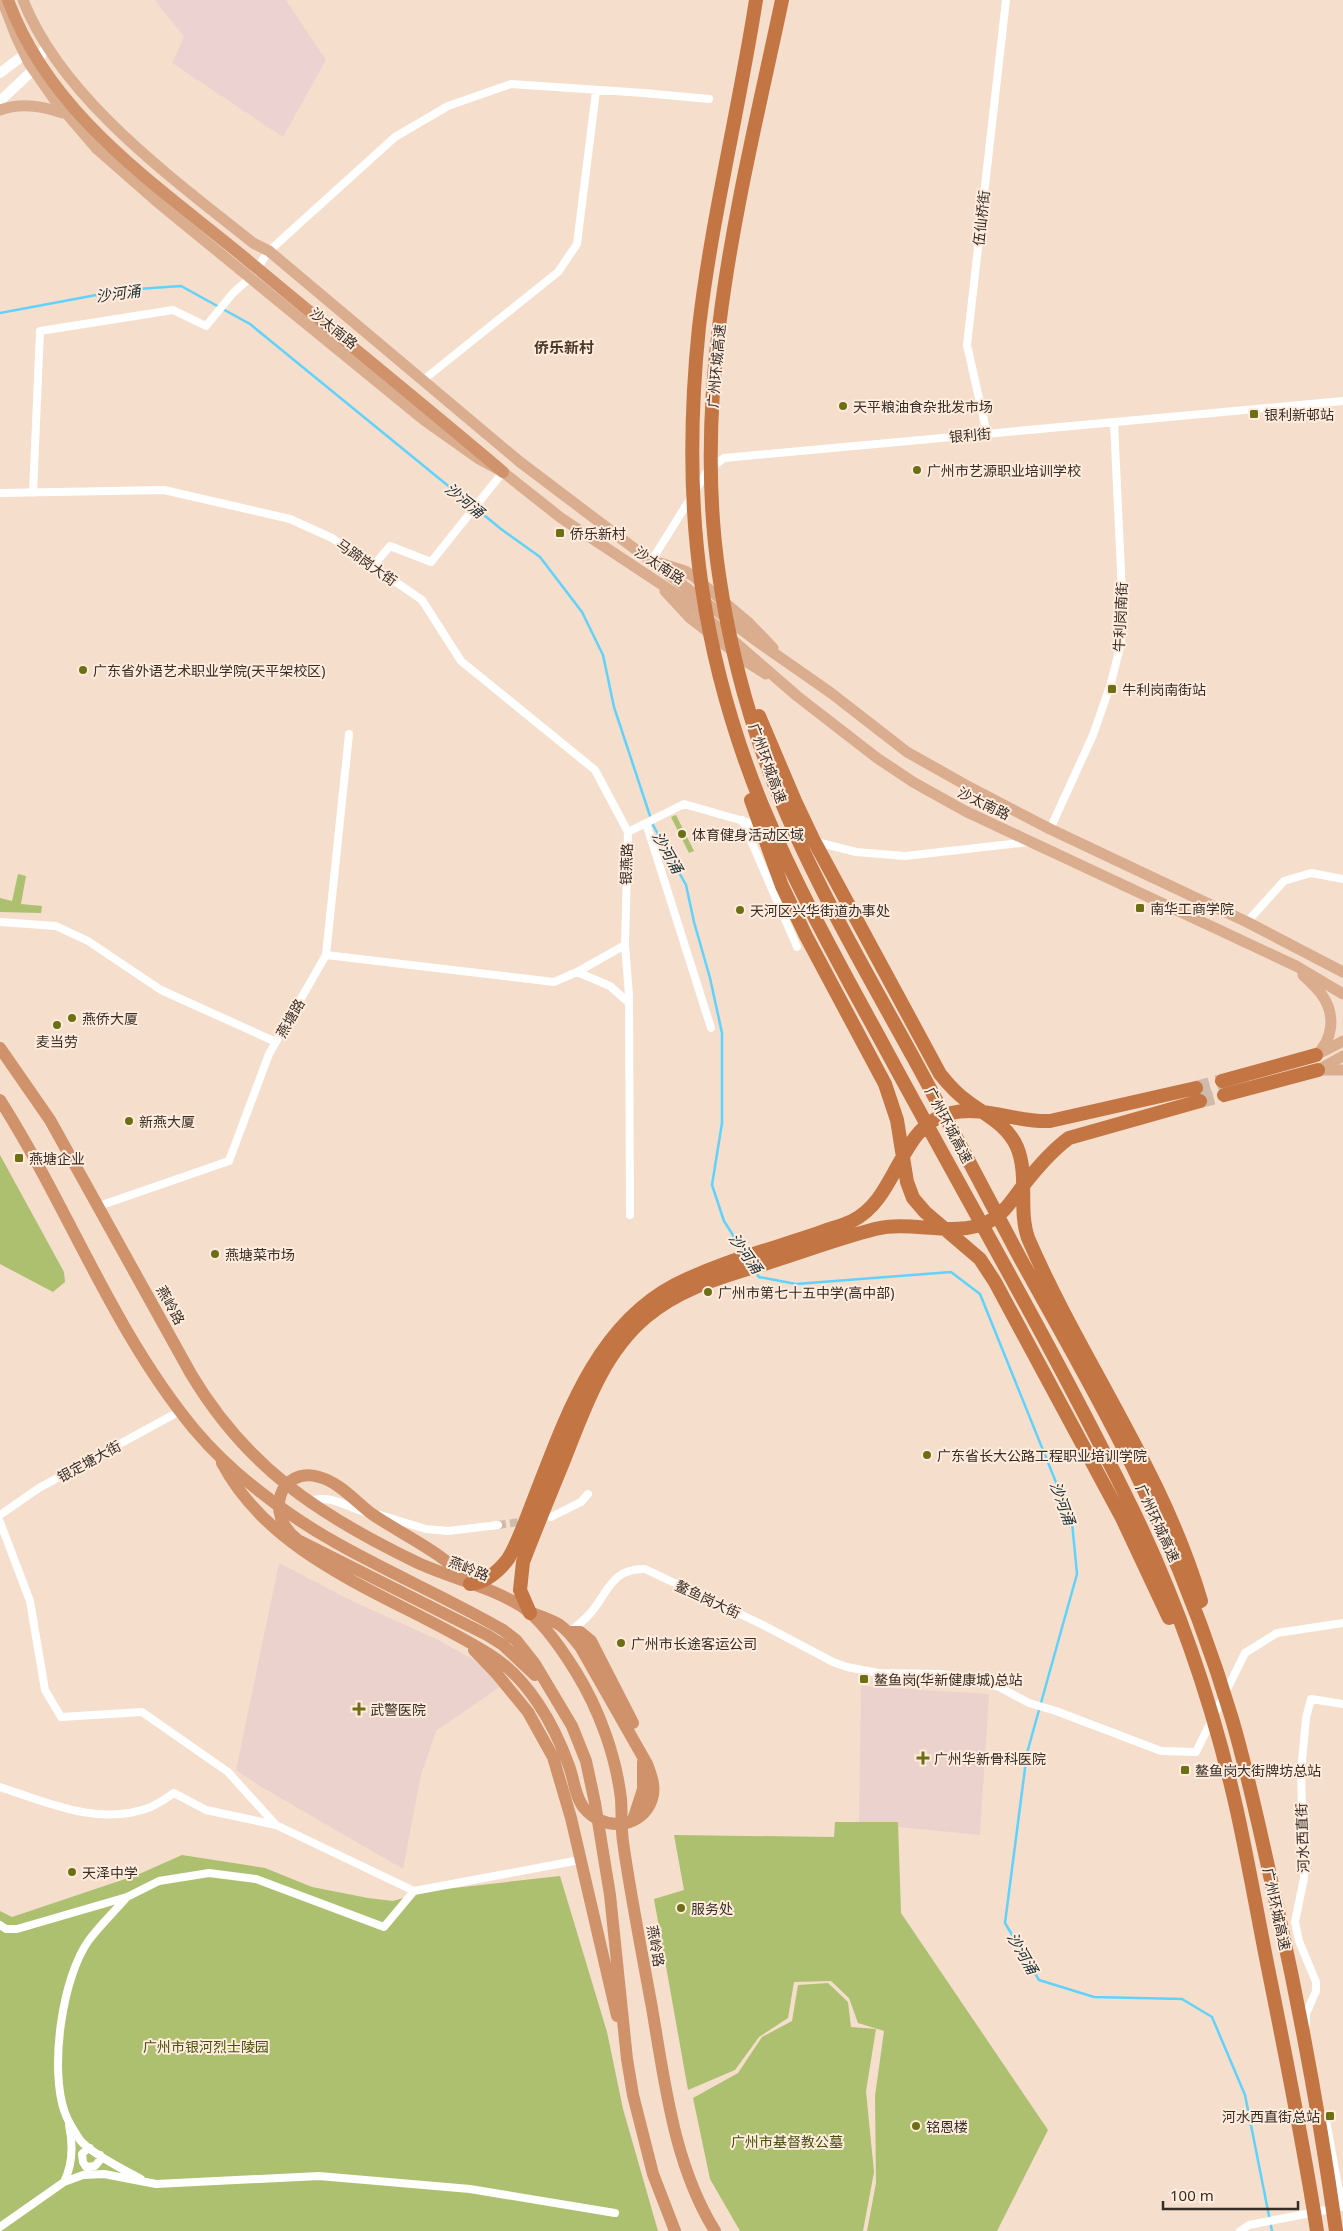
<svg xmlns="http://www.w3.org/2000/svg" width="1343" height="2231" font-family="'Noto Sans','Noto Sans SC',sans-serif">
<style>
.commercial{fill:#ecd2d1}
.medical{fill:#ecd2cc}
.green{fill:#acc06f}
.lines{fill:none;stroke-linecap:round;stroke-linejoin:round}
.stream{stroke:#5fd3fb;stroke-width:2.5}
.minor-tunnel{stroke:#cfbbab;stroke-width:8;stroke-dasharray:8 4;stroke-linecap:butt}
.motorway-tunnel{stroke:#cfbbab;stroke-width:14;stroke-dasharray:14 7;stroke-linecap:butt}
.minor{stroke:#fff;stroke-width:8}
.secondary{stroke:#fff;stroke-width:10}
.primary{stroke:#dbad8f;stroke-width:11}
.trunk{stroke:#cf926a;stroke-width:12}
.motorway{stroke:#c37644;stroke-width:14}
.poi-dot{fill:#6c6f14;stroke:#ffecdd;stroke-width:2}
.labels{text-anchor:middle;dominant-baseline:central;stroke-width:4;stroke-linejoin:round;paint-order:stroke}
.street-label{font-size:14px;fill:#372e27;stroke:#ffecdd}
.poi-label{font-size:14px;fill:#372e27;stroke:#ffecdd;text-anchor:start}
.park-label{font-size:14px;fill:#465210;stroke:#ffecdd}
.water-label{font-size:15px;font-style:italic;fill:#182d34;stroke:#ffecdd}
.neighbourhood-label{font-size:15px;font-weight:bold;fill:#4a3829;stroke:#ffecdd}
</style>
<rect width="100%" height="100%" fill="#f5decc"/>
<path class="commercial" d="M155,0h131l40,60 -43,77 -111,-74 12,-26z"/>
<path class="medical" d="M279,1563l73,38 84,38 40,22 25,25 -65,45 -15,44 -18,94 -143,-83 -24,-16z
M861,1686l128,8 -9,141 -121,-12z"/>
<path class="green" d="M676,815l18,36 -5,2 -18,-36z
M18,874l8,2 -5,28 21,2 -1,7 -41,-1v-14l12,3z
M0,1155l64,117 1,10 -12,10 -53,-28z
M835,1822h63l3,91 147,217 -51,101h-130l9,-48 -1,-87 9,-65 -26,-8 -9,-25 -18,-17 -37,1 -6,36 -29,19 -24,33 -47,20 -34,-191 30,-9 -10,-55 160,2z
M182,1855l83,13 47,19 56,11 25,3 34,-10 133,-15 47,156 16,77 35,122h-658v-320l12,6 125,-42z
M828,1983l20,19 3,25 25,2 -10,62 8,81 -11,59h-123l-30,-52 -17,-81 45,-25 24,-36 30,-16 6,-36z"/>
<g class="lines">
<path class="stream" d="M0,313l123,-23 58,-4 69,38 251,205 39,28 42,55 21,43 11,52 39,118 33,60 8,37 16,56 12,55v90l-10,62 12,36 19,30
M755,1271l4,6 37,7 155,-12 29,22 92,228 5,52 -50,179 -22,170 34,57 55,17 88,2 30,18 33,78 27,136"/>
<path class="minor-tunnel" d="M498,1525l29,-4"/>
<path class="motorway-tunnel" d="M1196,1088l26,-7
M1200,1101l24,-6"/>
<path class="minor" d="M427,377l131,-105 19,-28 19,-153
M987,434l-20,-89 39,-345
M0,493l164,-3 126,29 42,19 90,62 39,61 134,109 33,62
M33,493l7,-162 133,-21 33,16 27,-33 16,-14 20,-28 126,-114 53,-31 63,-22 133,9 65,6
M652,560l56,-90 16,-12 619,-57
M373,566l17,-20 41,16 72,-90
M742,820l55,127
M646,823l65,205
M772,829l25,7
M1050,829l43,-94 18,-52 10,-40 1,-50 -8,-171
M813,841l43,11 49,4 124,-14
M0,922l56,4 32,15 73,49 115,52
M1247,922l37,-41 27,-8 32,6
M625,945l4,50 1,220
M326,955l228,27 23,-10 48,-27 3,-113 56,-28 77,22
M577,972l33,14 19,17
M99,1206l130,-45 40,-107 57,-99 23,-221
M309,1502c21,-10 39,7 60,11
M0,1515l39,-27 141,-77
M380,1515l46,14 22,2 50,-6
M551,1517l30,-15 7,-8
M0,1522l30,79 15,89 16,27 81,-5 86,60 48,53 138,66 166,-31
M571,1631c8,-7 16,-13 22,-21 16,-21 21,-42 52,-41l116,55 72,38 14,5 31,6 63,1 24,4 34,9 30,16 27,8 105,40 35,1 49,-99 32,-20 66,-10
M0,1787c48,16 100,40 151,20 8,-4 16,-9 23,-14l32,17 70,15
M127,1897c-12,14 -27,28 -38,43 -27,37 -40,130 -24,173 3,9 10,19 15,27 10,13 46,31 61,39
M0,1925l6,4h11l110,-32 32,-16 50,-8 47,6 128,48 30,-36
M1306,2024v-10l10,-23v-9l-17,-41 -4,-19 9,-44 -3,-106 5,-54 5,-19 32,5
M1326,2121l16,86
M90,2148l-3,1 -5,5 1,8 3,5 9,-1 5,-6v-5
M64,2182c9,-18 9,-38 5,-57
M0,2227l64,-45 19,-7 21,-1 52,10 163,-8 151,13 145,24
M1240,2231l9,-6 87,-17"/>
<path class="secondary" d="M0,73l25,-19 6,-2
M0,101l33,-31 13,-24"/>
<path class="primary" d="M2,0l14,36 13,27 25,36 42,49 65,57 263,215 55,39 24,13 58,46 130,86 106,92 80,62 36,24 52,29 331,155 47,28
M23,0c39,99 149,178 230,243l16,8 251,211 238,180 73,51 76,59 64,36 79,41 197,93 96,50
M0,110c21,-8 43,-4 63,3
M660,563l25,8 8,5 56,47 24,25
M665,591l25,27 54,42 22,14
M1303,975c6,6 14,13 19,20 14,20 11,45 -6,60
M1322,1052l21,-11
M1318,1070l25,-14
M1320,1070h23"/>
<path class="trunk" d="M8,0c42,115 146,183 237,258 86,72 173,142 258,214
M0,1048l50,72 141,254c56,94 128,141 225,188 34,16 73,24 105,44 20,13 42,45 55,66 23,37 40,84 45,127 1,14 0,29 2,43 8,56 19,111 29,166 13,76 22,157 63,223
M0,1100c68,107 113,231 194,329 20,24 44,46 69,65 72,58 161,90 240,136l13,10 19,24 37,62 14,35 9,42 15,92 17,164 6,36 20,79 22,57
M222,1463c53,100 176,134 267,191 39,24 65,70 80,112 5,13 6,31 15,42 18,22 53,22 66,-4 7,-14 2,-27 -3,-40l-66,-116c-18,-24 -21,-25 -49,-35
M468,1582c-25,-30 -64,-46 -96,-68 -16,-12 -33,-32 -53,-37 -39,-11 -56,37 -21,63l189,95 16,10 32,30
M569,1632h11l11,9 42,82
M474,1650l22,23 32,39 25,45 18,61 46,198
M633,1820l10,-31v-27"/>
<path class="motorway" d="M756,0c-17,109 -44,217 -57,327 -9,87 -10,175 3,261 11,74 32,148 60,217 35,84 80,164 123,243 81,150 167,298 242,450 49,99 86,206 110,313 11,50 20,101 30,152 18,89 36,178 50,268
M782,0c-40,189 -92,381 -63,575 12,82 35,164 68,240 36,83 82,162 126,242 36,66 71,133 106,199 38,69 78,138 113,209 40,82 74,167 100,254 19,65 32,131 47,197 23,104 42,209 57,315
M759,716l36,85 18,38 127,235c8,10 17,20 27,27 18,14 40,23 50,46 12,29 1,62 11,91 53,123 135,233 173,363
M751,800l31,86 24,50 79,148 12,36 10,62 6,16 12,14 55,47 15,23 127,236 47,100
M1222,1081l94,-26
M1224,1095l94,-25
M470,1584c16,-2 28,-12 38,-25 11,-18 18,-40 26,-60 31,-79 61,-172 141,-214 45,-23 94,-35 141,-51 12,-5 25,-8 36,-13 47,-23 46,-96 99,-108 33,-8 66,10 99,8l146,-33
M530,1613l-10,-23 3,-28c13,-34 27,-68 41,-102 20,-51 39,-107 82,-143 36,-31 81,-41 124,-55 35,-11 70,-24 105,-33 37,-9 79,9 113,-7 16,-8 24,-22 34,-35 14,-18 29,-36 47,-49l131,-37"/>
</g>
<g class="poi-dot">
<circle cx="843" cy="406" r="5"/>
<rect x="1249" y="409" width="10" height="10" rx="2.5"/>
<circle cx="917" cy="470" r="5"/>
<rect x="555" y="528" width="10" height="10" rx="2.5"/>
<circle cx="83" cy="670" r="5"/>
<rect x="1107" y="684" width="10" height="10" rx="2.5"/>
<circle cx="682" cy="834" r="5"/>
<rect x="1135" y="903" width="10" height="10" rx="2.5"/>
<circle cx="740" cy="910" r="5"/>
<circle cx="72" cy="1018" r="5"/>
<circle cx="57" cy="1025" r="5"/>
<circle cx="129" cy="1121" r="5"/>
<rect x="14" y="1153" width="10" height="10" rx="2.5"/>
<circle cx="215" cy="1254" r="5"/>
<circle cx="708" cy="1292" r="5"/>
<circle cx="927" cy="1455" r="5"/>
<circle cx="621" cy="1643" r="5"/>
<rect x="859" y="1674" width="10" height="10" rx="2.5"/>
<path d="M356.5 1701.5h5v5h5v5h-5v5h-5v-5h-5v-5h5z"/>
<path d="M920.5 1750.5h5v5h5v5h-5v5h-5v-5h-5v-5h5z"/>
<rect x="1180" y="1765" width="10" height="10" rx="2.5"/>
<circle cx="72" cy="1872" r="5"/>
<circle cx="681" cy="1908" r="5"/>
<rect x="1325" y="2111" width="10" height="10" rx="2.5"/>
<circle cx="916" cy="2126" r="5"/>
</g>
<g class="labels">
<g class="street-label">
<text transform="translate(981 218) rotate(-84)">伍仙桥街</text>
<text transform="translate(334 328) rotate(39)">沙太南路</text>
<text transform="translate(716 366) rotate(-85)">广州环城高速</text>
<text transform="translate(970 435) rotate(-5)">银利街</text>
<text transform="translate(367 562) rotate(35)">马蹄岗大街</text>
<text transform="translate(660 565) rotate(33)">沙太南路</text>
<text transform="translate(1120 617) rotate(-87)">牛利岗南街</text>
<text transform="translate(768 763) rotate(70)">广州环城高速</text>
<text transform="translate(984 803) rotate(26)">沙太南路</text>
<text transform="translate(626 864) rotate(-88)">银燕路</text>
<text transform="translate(290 1018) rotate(-60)">燕塘路</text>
<text transform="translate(949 1125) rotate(62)">广州环城高速</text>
<text transform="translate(171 1305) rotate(61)">燕岭路</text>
<text transform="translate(89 1461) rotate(-29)">银定塘大街</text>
<text transform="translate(1158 1523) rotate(65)">广州环城高速</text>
<text transform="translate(469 1568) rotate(21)">燕岭路</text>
<text transform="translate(708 1599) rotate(25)">鳌鱼岗大街</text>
<text transform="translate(1302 1838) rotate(-92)">河水西直街</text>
<text transform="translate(1277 1909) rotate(78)">广州环城高速</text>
<text transform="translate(656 1946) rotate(80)">燕岭路</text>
</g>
<g class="poi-label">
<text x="853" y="406">天平粮油食杂批发市场</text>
<text x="1264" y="414">银利新邨站</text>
<text x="927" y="470">广州市艺源职业培训学校</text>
<text x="570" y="533">侨乐新村</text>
<text x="93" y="670">广东省外语艺术职业学院(天平架校区)</text>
<text x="1122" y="689">牛利岗南街站</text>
<text x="692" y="834">体育健身活动区域</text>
<text x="1150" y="908">南华工商学院</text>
<text x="750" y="910">天河区兴华街道办事处</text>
<text x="82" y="1018">燕侨大厦</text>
<text x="57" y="1041" text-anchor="middle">麦当劳</text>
<text x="139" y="1121">新燕大厦</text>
<text x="29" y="1158">燕塘企业</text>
<text x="225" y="1254">燕塘菜市场</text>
<text x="718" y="1292">广州市第七十五中学(高中部)</text>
<text x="937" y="1455">广东省长大公路工程职业培训学院</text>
<text x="631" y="1643">广州市长途客运公司</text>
<text x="874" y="1679">鳌鱼岗(华新健康城)总站</text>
<text x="370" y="1709">武警医院</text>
<text x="934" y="1758">广州华新骨科医院</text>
<text x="1195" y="1770">鳌鱼岗大街牌坊总站</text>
<text x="82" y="1872">天泽中学</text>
<text x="691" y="1908">服务处</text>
<text x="1320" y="2116" text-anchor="end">河水西直街总站</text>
<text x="926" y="2126">铭恩楼</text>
</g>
<g class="park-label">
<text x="206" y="2046">广州市银河烈士陵园</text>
<text x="787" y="2141">广州市基督教公墓</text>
</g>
<g class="water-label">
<text transform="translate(118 293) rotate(-8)">沙河涌</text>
<text transform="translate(465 500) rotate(39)">沙河涌</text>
<text transform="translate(668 852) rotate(61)">沙河涌</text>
<text transform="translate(746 1253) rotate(55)">沙河涌</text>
<text transform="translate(1063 1503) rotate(70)">沙河涌</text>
<text transform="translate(1023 1953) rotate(60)">沙河涌</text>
</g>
<g class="neighbourhood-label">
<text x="564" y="347">侨乐新村</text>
</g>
</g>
<path d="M1163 2201v8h135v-8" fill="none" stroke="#372e27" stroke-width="2.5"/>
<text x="1170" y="2201" font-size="15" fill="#372e27" stroke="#ffecdd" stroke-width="4" paint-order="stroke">100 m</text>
</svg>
